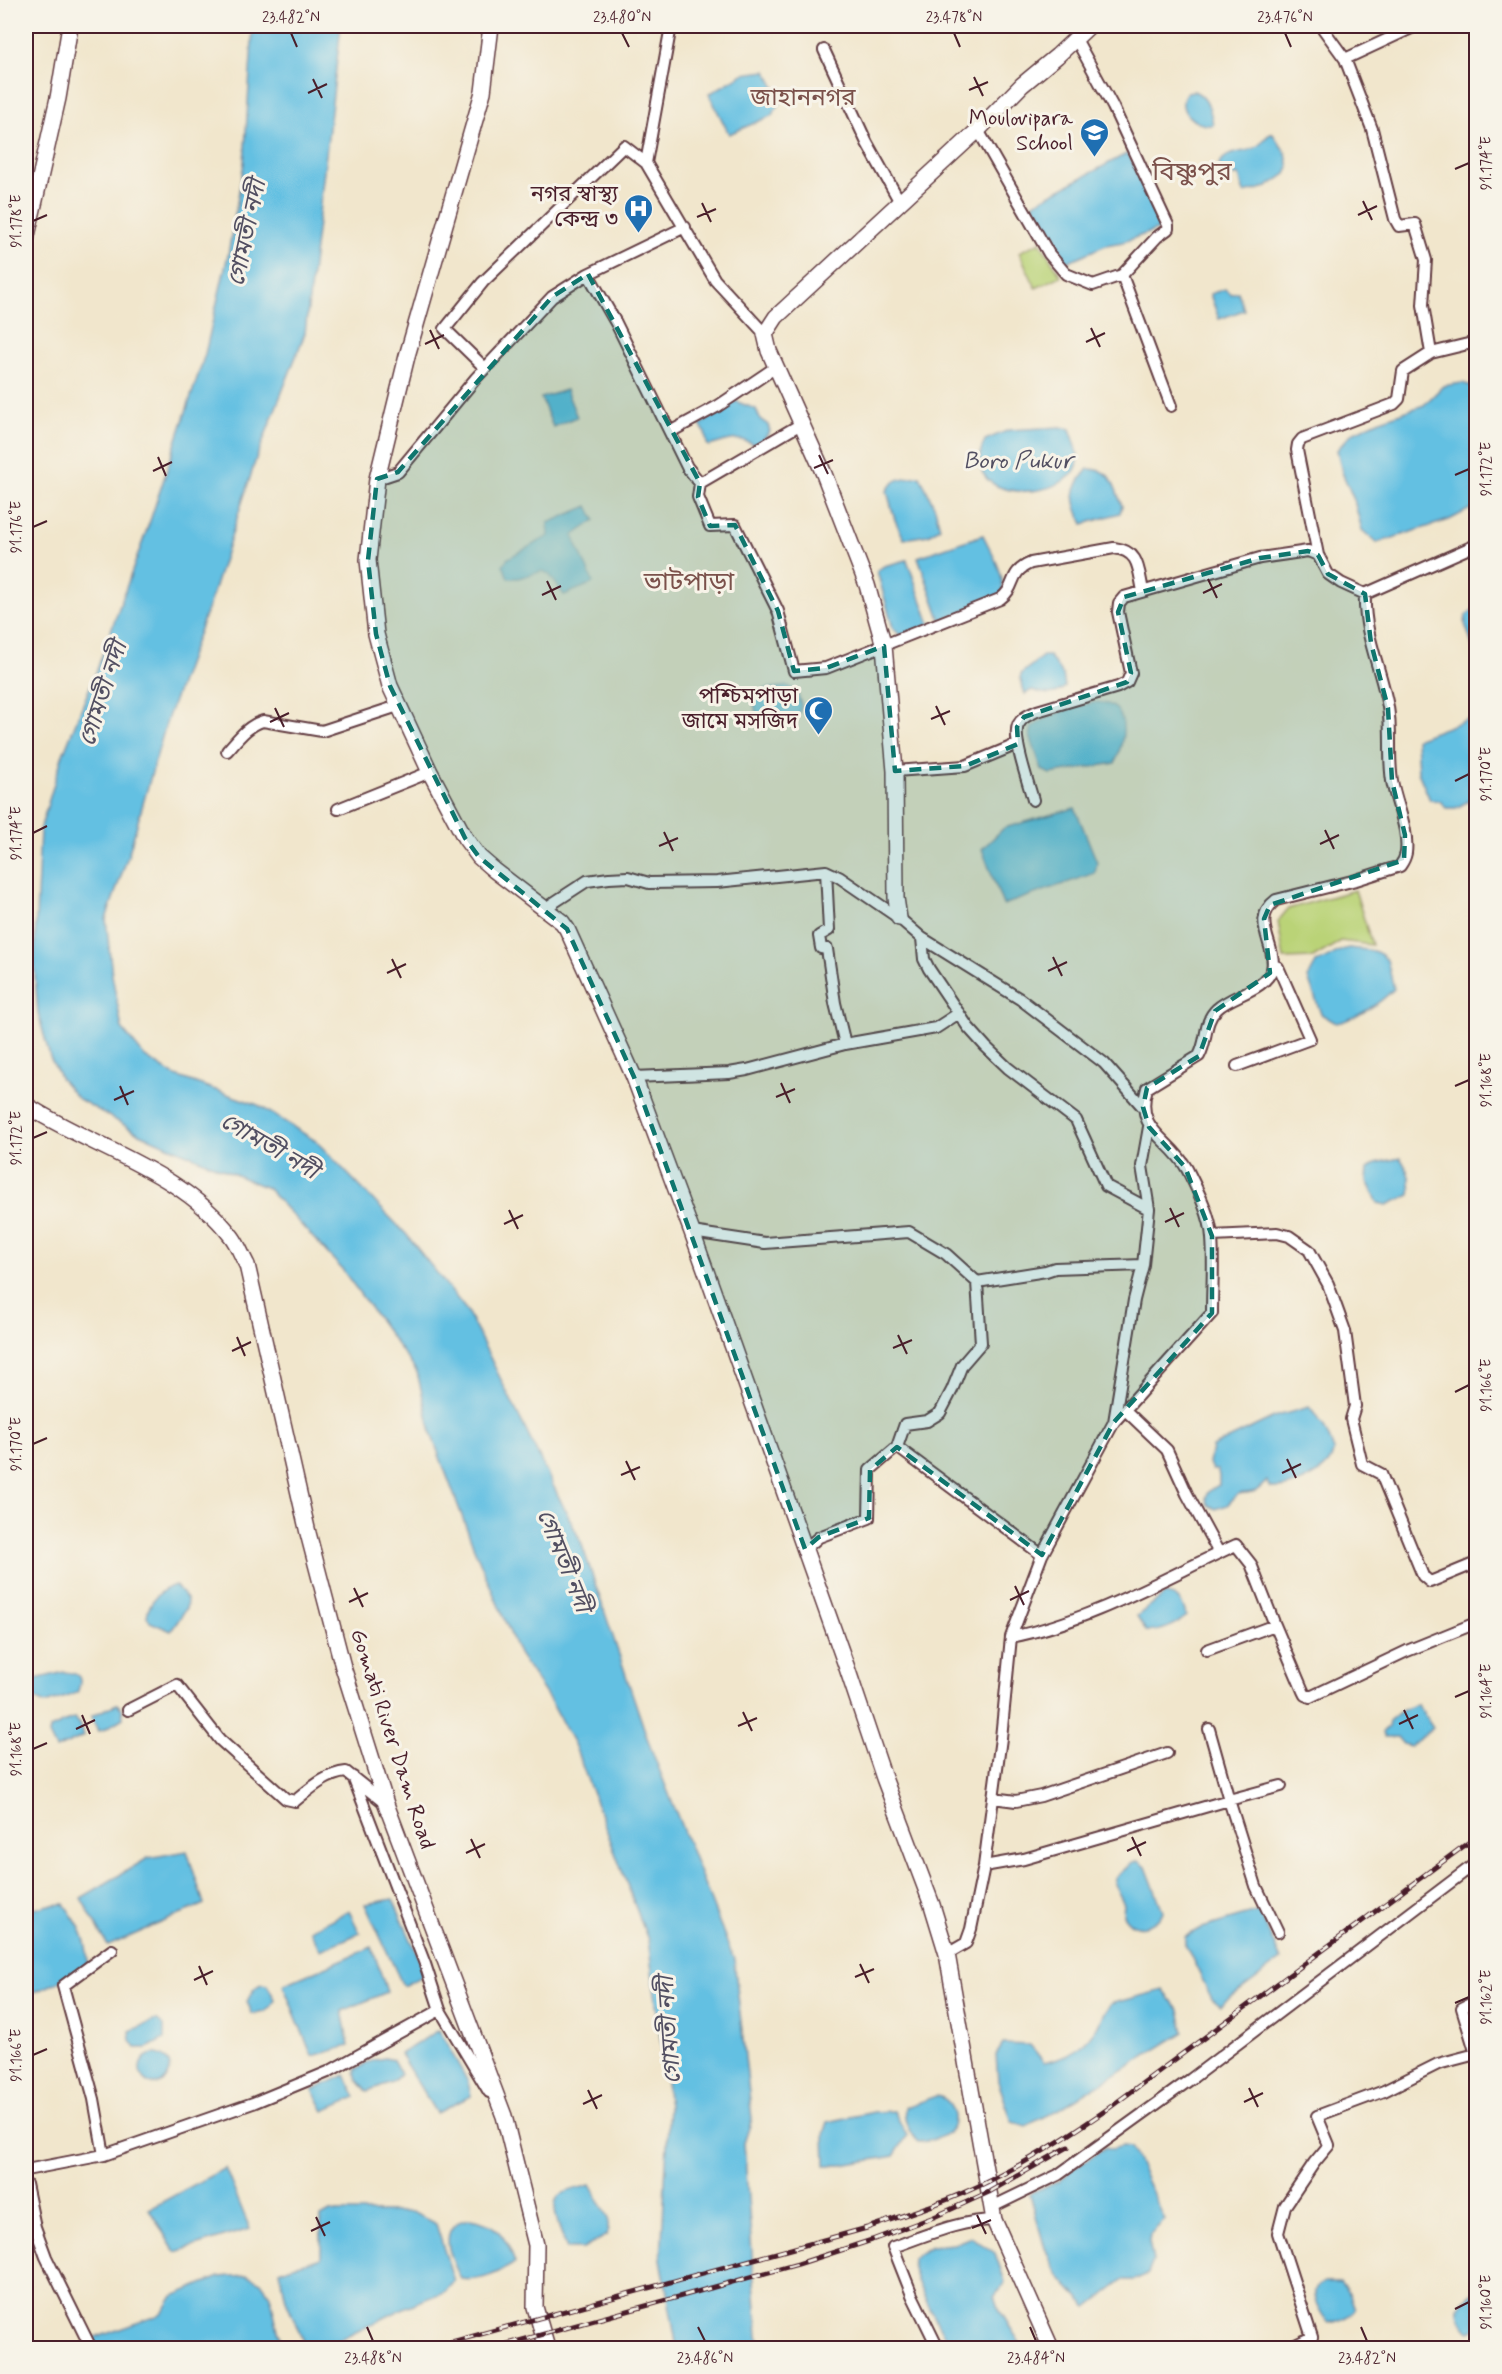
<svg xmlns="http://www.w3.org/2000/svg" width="1502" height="2374" font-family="Mynerve,'Noto Sans Bengali',sans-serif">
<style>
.green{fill:#bad377;stroke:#827951;stroke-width:1.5}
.water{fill:#64c0e2;stroke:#577086;stroke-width:1.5}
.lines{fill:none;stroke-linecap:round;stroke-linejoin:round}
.street-casing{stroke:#633d43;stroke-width:14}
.secondary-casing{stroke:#633d43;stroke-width:18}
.street{stroke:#fff;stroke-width:10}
.secondary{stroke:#fff;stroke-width:15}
.rail-casing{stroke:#4a1f2b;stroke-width:5}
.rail{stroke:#f7f3e8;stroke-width:3;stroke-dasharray:9;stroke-linecap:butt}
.marked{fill:#0f766e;fill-opacity:0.2;stroke:#0f766e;stroke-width:4.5;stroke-dasharray:12 8;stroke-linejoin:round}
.ticks{fill:none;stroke:#4a1f2b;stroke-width:2}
.labels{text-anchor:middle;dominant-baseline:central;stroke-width:6;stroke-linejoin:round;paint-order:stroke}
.poi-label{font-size:22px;fill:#4a1f2b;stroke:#f7f3e8;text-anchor:end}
.street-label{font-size:22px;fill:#4a1f2b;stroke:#f7f3e8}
.neighbourhood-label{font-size:24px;fill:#7b514b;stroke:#f7f3e8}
.water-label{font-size:24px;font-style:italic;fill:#524f62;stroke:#f7f3e8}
.quarter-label{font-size:26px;fill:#7b514b;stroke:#f7f3e8}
.neatline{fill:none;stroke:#4a1f2b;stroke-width:2}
.ticks-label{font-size:15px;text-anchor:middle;fill:#4a1f2b}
</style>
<rect width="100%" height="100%" fill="#f7f3e8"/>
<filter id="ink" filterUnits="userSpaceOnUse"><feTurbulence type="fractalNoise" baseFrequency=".0167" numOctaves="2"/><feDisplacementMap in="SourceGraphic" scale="12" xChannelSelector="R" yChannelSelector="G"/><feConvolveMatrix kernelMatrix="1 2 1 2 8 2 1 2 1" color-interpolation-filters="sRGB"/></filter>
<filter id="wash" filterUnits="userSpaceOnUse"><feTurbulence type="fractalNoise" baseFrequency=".008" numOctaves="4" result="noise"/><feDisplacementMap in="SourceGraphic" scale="24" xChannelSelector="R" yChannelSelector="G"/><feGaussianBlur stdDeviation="1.35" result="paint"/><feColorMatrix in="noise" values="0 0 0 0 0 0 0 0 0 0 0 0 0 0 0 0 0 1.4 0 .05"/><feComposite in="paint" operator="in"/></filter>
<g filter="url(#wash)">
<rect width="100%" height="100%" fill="#f1e6cc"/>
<path class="green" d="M1040,242l21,34 -25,12 -17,-36z
M1355,890l17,55 -31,-4 -28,17 -29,1 -6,-38 10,-12z"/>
<path class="water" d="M253,26h88l-36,307 -49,126 -44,137 -45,124 -39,136 -22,63 6,56 10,54 23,28 28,18 85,30 58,36 90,93 61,77 114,231 69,204 84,214 18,159 -8,24 14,193 4,12h-85l-16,-89 8,-153 -21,-166 -74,-196 -23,-42 -32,-48 -45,-106 -42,-112 -15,-64 -75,-103 -75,-81 -127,-54 -63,-36 -16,-19 -11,-22 -12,-44 -4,-50 6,-133 22,-73 36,-90 53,-149 54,-164 23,-99 16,-92z
M766,71l16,30 -11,15 -42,18 -20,-40 34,-20z
M1194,91c14,6 17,20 19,34 -19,2 -39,-16 -26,-33z
M1272,133l14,20 3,15 -3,6 -19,13 -23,6 -5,-18 -14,3 -6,-14c10,-16 26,-9 39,-18 6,-5 7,-10 14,-13z
M1128,153l37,72 -3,3 -39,14 -17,3 -39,17 -8,-3 -15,-25 -11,-27 1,-4z
M1225,289l6,5 7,-2 6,18 -25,9 -9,-25z
M1462,383l10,3 4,5v115l-27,14 -72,23 -15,-13 -8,-30 -12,-28 -5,-22 15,-17 26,-12 46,-16 19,-19z
M566,390l11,27 -24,10 -12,-29z
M735,401l21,8 4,10 8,6 2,6 -8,10 -7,4c-19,-10 -27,-4 -46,1l-2,-2 -2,-12 -5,-7z
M1060,427l10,2c3,9 9,22 8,32 -4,40 -124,47 -93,-21l24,-10z
M1088,469c25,0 26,17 34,37l-2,7 -37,11c-11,-23 -14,-34 5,-55z
M920,476l15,32 5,20 -12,7 -24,4 -9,-19 -8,-29c7,-14 18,-13 33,-15z
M588,506l7,14 -22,16 20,46 -2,2 -27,11 -15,-21 -6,-3 -25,7h-10l-5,-13 5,-7 41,-22 -1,-13z
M983,535c9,19 23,39 19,61l-61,25 -23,-64z
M907,560l23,64 -28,13 -9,-9 -16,-57 7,-5z
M1476,608v48l-11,-32 1,-9z
M1043,656h6l14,19 2,12c-10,10 -21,7 -33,3l-7,4 -5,-16 2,-5z
M789,686c12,8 19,27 1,34 -8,3 -21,1 -29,3l-6,-14 -1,-12 10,-8z
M1097,702c35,2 28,37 18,61l-65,11 -8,-4 -12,-34 2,-9c20,-14 41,-21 65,-25z
M1476,716v69l-2,13 -18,10h-10l-6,-7 -10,-1 -12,-28 -2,-33z
M1075,808l22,54 -2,11 -92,32 -21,-56 22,-21z
M1349,948c15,2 28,0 38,12l7,29c-14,14 -39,31 -58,34l-15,-9 -13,-36 8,-15c12,-4 23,-14 33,-15z
M1400,1158c8,10 12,25 10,37l-23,10 -9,-2 -11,-22 1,-12 8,-6z
M1309,1407l14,18 11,25c-2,4 -3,10 -5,13 -12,15 -40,26 -58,25l-4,-7c-15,15 -11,10 -29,13l-11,11 -11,4 -8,-4c-6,-12 2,-15 11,-20v-9l-2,-6h-5l-3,-7 3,-16 62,-30z
M175,1585l12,14 -1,10 -15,22 -21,-9 -3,-6c2,-15 13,-26 28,-31z
M1165,1594c13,1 19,10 21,22 -8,9 -28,17 -40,15l-9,-15z
M64,1672c17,1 19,6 13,21l-32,11 -10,-5 -4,-13 5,-7z
M117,1704l5,5 1,9 -18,11 -7,2 -7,-15z
M1417,1704l16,24 -23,18 -7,-2 -6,-7h-13l-1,-5 5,-4 1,-7 12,-10z
M74,1718l6,6 4,12 -28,13 -7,-14 1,-6z
M187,1851l17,53 -96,42 -27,-48 67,-40z
M1139,1861l7,6 17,44c-3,10 -18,19 -29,14 -4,-1 -8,-6 -11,-10l1,-11 -10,-20 1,-6 16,-14z
M393,1899l33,75 -23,12 -38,-82z
M64,1904c16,22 23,33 24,60l-23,15 -39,17v-85l23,-6z
M349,1911l11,22 -40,17 -10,-20z
M1259,1911l22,49 -61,45 -8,-6 -27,-55v-7l14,-8z
M372,1947l15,45 -45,19 7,35 -37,10 -29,-71z
M261,1984l6,1 8,14c-5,12 -11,14 -23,15l-5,-13 9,-14z
M1163,1990l16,20 5,22 -123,76 -35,18 -14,-4 -14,-41 -2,-26 7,-11 27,1 14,17c36,-7 50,-26 66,-58z
M156,2020l8,6v13l-17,9h-11l-5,-7 -1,-10z
M439,2030l29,52 3,14 -35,17 -36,-59z
M140 2069a15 15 0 1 1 30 0a15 15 0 1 1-30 0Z
M385,2058l8,2 8,14 -9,8 -25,9 -10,-11 -2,-7 1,-4 18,-9z
M345,2075l11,22 -32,14 -11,-21z
M936,2096c11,2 13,6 17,16 7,22 -18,29 -35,30 -9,-8 -15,-24 -13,-35z
M894,2111l13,25 -13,20 -52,9h-17l-1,-31 4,-12 46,-10z
M1123,2146l8,1 34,73 -15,14 -1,8 4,19 -5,13 -14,6h-11l-35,27c-9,-9 -18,-18 -26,-28 -19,-23 -23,-56 -32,-84l5,-4 24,-10 13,-12 34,-22 6,2z
M225,2168l25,61 -75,23 -26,-43z
M590,2185l19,33 -2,17 -24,14h-16c-4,-12 -18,-41 -9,-52 6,-7 24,-9 32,-12z
M330,2212h82l24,12 18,57 -8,10 -40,16 -70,35 -18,6 -13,-2 -19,-46 -6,-29c13,-7 27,-7 41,-13v-41z
M470,2219c28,4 36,18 45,44 -17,10 -34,19 -54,16 -7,-14 -22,-43 -5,-55 3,-3 10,-4 14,-5z
M971,2237l24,16 10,29 -10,14 5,15 23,37h-72c-9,-18 -42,-73 -39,-90l19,-12 23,-2z
M247,2275l14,7 9,13 12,53h-187l-3,-9 70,-25 11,-18 46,-19z
M1324,2282h16l10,13 5,14c-7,10 -15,12 -26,14 -5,-7 -18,-25 -13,-34 1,-3 5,-5 8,-7z
M1476,2291v37l-6,3c-18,-20 -16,-26 6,-40z"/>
</g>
<g filter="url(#ink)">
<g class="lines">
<defs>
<path id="street" d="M671,26l-25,137 69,117 50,54
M1321,26l24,33 27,70 23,90 4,7 16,-2 11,36 -3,45 8,48
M824,50l43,93 33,59
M1345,59l71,-33
M978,130l71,124 17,20 27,11 29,-10 35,-38 11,-8v-4l-55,-118 -37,-68
M588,274l28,49 71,144 13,16
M1122,275l49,131
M485,368l-40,-39 38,-47 141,-136 22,17
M801,424l-101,59 -2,14 12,29 25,-1 43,86 16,60 32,-3 174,-69c18,-13 7,-26 31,-36l83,-15c26,3 24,21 29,43
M670,432l48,-26 58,-39
M377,479l21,-7 78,-94 76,-81 36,-23 97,-47
M1318,555l-21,-105 1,-6 4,-5 92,-35 5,-5 4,-28 28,-18 45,-11
M227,751c10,-11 21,-26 36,-30l59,10 76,-25
M895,771l70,-5 53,-22
M1033,800c-4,-16 -21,-61 -15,-75 4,-8 11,-10 19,-14l81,-24 9,-5 4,-9 -13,-61 1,-9 5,-6 136,-39 48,-7 10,4 10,19 13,9 24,11 111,-49
M338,809l92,-37
M544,909l43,-28 22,-3 19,-1 21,6 68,-1 109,-11 13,6 60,41 23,20 98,61 84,64 39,44
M922,938l2,21 5,10 39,58 18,20 22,21 68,52 30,66 43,23
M845,1044l91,-16 23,-15
M1237,1066l73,-27 -32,-72 -5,-2
M634,1077l95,-4 18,-3 98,-26 -10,-41 -8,-54 -6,-1 -2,-12 10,-6 -3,-59
M692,1232l73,11 144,-11 37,22 31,28
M1212,1236l65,-3 12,3 20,14 19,34 17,47 10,75 -4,13 11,45 19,10 42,102 7,6 46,-19
M1125,1410l42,40 20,44 32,59
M1114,1422l20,-122 9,-35 6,-56 -7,-43 7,-39
M897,1447l145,108
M805,1549l14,-12 50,-19 1,-48 27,-23 8,-23 22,-3 13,-8 12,-23 10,-25 19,-22 -4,-61 69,-11 9,-3 88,-3
M1275,1625l28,66 2,4 5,2 97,-46 69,-28
M1011,1637c78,-15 153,-59 225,-92l15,19 24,61 -68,25
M128,1710l49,-25 43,55 66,59 9,2c15,-12 31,-27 51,-29l40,32
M353,1777l72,187 15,46
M993,1798l23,3 25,-5 126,-43
M984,1866l40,-7 205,-59 -20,-71
M1278,1932l-22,-46 -27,-86 52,-14
M947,1954l19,-11 5,-14 13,-63 17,-128 10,-101 31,-82 72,-133 98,-109c0,-25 2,-50 0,-75 -1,-22 -15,-49 -25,-69 -18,-32 -53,-38 -40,-81l52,-32c9,-16 4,-34 18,-47 14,-14 49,-19 55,-40 6,-22 -23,-49 4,-69l80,-20 44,-14c3,-4 5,-8 6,-13 3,-24 -10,-49 -14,-72 -4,-25 0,-50 -4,-74 -7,-39 -25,-74 -23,-113
M1476,2001l-14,7 14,46
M104,2155l-10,-56 -31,-113 49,-36
M26,2170l78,-15 149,-52 75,-31 112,-62 49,82
M26,2184l9,43 11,30 45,91
M992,2207l66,-32 133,-96 285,-216
M938,2348l-26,-53 -19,-48c32,-11 67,-27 101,-27
M1289,2348l23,-11 -34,-104 7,-27 29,-43 15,-18 -12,-29 67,-25 54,-27 38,-10"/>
<path id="secondary" d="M491,26l-8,66 -76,264 -30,123 -9,81 8,74 14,52 40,86 35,66 14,19 15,13 68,52 5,7 67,148 58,155 155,436 37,110 48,127 15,49 47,266 57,128
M26,240l32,-142 12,-72
M899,918l-3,-20 -1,-127 -11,-125 -17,-61 -43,-111 -55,-123 -4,-17 11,-17 202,-187 44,-45 35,-29 32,-30
M26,1105c68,44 155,65 206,132 6,8 10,19 15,28l61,268 35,134 43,137 118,312 32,129 -1,62 12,41"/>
</defs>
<use href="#street" class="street-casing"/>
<use href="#secondary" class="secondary-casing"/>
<use href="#street" class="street"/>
<use href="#secondary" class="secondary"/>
<defs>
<path id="rail" d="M430,2348l437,-120c40,-14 82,-27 120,-46 43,-21 83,-47 122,-74l367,-271
M493,2348l305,-84 74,-24 62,-23 55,-25 79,-45"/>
</defs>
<use href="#rail" class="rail-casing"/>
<use href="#rail" class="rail"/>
</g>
</g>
<path class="marked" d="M588,274l112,209 -2,14 12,29 25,-1 43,86 16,60 32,-3 58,-22 11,125 70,-5 53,-22 -1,-17 7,-10 103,-35 4,-9 -13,-61 6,-15 136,-39 48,-7 10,4 10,19 37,20 6,49 17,65 4,73 13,54 -1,25 -134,45 -6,14 6,54 -55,38 -16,45 -52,32 -4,19 6,20 36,40 27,69v77l-98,109 -72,133 -145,-108 -27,23 -1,48 -50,19 -14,12 -171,-472 -67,-148 -88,-72 -14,-19 -75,-152 -14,-52 -8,-74 9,-81 21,-7 154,-175z"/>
<path class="ticks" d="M291,33l6,14M622,33l7,14M954,33l6,14M1285,33l6,14M974,77l9,19M313,79l9,19M969,90l19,-8M308,93l19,-9M1455,169l14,-6M1363,201l9,19M702,203l9,19M1358,215l19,-9M697,217l19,-8M33,221l14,-6M1091,328l9,19M430,330l9,19M1086,342l19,-9M425,344l19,-9M819,455l9,19M158,457l8,19M814,468l19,-8M153,471l19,-9M1455,475l14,-6M33,527l14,-6M1208,579l9,19M547,581l9,19M1203,593l19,-9M542,595l19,-9M936,706l9,19M275,708l9,19M931,719l19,-8M270,722l19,-9M1455,781l14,-7M1325,830l9,19M664,832l9,19M33,833l14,-7M1320,844l19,-9M659,846l19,-8M1053,957l9,19M392,959l9,19M1048,971l19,-9M387,973l19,-9M781,1083l9,20M120,1086l8,19M1455,1086l14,-6M776,1097l19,-8M114,1100l20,-9M33,1138l14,-6M1170,1208l9,19M509,1210l9,19M1165,1222l19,-9M504,1224l19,-9M898,1335l9,19M237,1337l8,19M893,1348l19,-8M232,1351l19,-9M1455,1392l14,-7M33,1444l14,-6M1287,1459l9,19M626,1461l9,19M1282,1473l19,-9M621,1475l19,-8M1015,1586l9,19M354,1588l9,19M1010,1600l19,-9M349,1602l19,-9M1455,1697l14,-6M1404,1710l9,19M743,1712l9,19M82,1715l8,19M1399,1724l19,-9M738,1726l19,-8M76,1729l19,-9M33,1749l14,-6M1132,1837l9,19M471,1839l9,19M1127,1851l19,-9M466,1853l19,-9M860,1964l9,19M199,1966l8,19M855,1977l19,-8M194,1980l19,-9M1455,2003l14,-6M33,2055l14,-6M1249,2088l9,19M588,2090l9,19M1244,2102l19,-9M583,2104l19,-9M977,2215l9,19M316,2217l9,19M972,2228l19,-8M311,2231l19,-9M1455,2309l14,-7M367,2327l6,14M698,2327l7,14M1030,2327l6,14M1361,2327l6,14"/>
<defs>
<symbol id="school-pin" viewBox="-11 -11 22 30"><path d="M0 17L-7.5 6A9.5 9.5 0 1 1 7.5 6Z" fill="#1f6fb2" stroke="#f7f3e8"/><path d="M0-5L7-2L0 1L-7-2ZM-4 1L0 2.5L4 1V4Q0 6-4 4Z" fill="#fff"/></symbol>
<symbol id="hospital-pin" viewBox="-11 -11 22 30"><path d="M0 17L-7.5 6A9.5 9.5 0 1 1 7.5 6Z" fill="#1f6fb2" stroke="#f7f3e8"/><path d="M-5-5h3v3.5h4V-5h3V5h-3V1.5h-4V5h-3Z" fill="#fff"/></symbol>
<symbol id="mosque-pin" viewBox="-11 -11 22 30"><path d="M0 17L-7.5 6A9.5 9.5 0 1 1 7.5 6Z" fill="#1f6fb2" stroke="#f7f3e8"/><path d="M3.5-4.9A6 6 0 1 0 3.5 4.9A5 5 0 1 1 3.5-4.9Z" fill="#fff"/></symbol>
</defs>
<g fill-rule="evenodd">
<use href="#school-pin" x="1078" y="116" width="33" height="45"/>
<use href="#hospital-pin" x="622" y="192" width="33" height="45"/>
<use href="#mosque-pin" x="802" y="694" width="33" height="45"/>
</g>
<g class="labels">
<g class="poi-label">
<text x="1073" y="119">Moulovipara<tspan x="1073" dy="25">School</tspan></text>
<text x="618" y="195">নগর স্বাস্থ্য<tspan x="618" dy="25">কেন্দ্র ৩</tspan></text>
<text x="798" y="697">পশ্চিমপাড়া<tspan x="798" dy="25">জামে মসজিদ</tspan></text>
</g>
<g class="street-label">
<text transform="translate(392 1739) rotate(72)">Gomati River Dam Road</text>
</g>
<g class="neighbourhood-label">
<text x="803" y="98">জাহাননগর</text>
</g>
<g class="water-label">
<text transform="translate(248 233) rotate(-78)">গোমতী নদী</text>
<text x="1018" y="461">Boro Pukur</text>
<text transform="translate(104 694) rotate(-72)">গোমতী নদী</text>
<text transform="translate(269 1147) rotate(30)">গোমতী নদী</text>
<text transform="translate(563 1561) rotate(68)">গোমতী নদী</text>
<text transform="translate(670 2030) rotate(-94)">গোমতী নদী</text>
</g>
<g class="quarter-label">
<text x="1192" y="173">বিষ্ণুপুর</text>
<text x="689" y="583">ভাটপাড়া</text>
</g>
</g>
<rect width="1502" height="2374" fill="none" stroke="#f7f3e8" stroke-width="66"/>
<rect x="33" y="33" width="1436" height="2308" class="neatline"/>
<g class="ticks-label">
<text x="291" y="22">23.482°N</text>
<text x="622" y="22">23.480°N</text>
<text x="954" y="22">23.478°N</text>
<text x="1285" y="22">23.476°N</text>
<text transform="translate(1486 163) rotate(-90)" y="5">91.174°E</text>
<text transform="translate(16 221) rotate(-90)" y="5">91.178°E</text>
<text transform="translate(1486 469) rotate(-90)" y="5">91.172°E</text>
<text transform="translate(16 527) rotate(-90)" y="5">91.176°E</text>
<text transform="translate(1486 774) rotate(-90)" y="5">91.170°E</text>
<text transform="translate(16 833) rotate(-90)" y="5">91.174°E</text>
<text transform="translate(1486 1080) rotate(-90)" y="5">91.168°E</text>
<text transform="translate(16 1138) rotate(-90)" y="5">91.172°E</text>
<text transform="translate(1486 1385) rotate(-90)" y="5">91.166°E</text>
<text transform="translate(16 1444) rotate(-90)" y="5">91.170°E</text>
<text transform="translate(1486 1691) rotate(-90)" y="5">91.164°E</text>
<text transform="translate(16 1749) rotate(-90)" y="5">91.168°E</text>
<text transform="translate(1486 1997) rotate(-90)" y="5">91.162°E</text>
<text transform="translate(16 2055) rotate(-90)" y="5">91.166°E</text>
<text transform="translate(1486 2302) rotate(-90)" y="5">91.160°E</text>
<text x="373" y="2363">23.488°N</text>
<text x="705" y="2363">23.486°N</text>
<text x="1036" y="2363">23.484°N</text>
<text x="1367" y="2363">23.482°N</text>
</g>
</svg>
